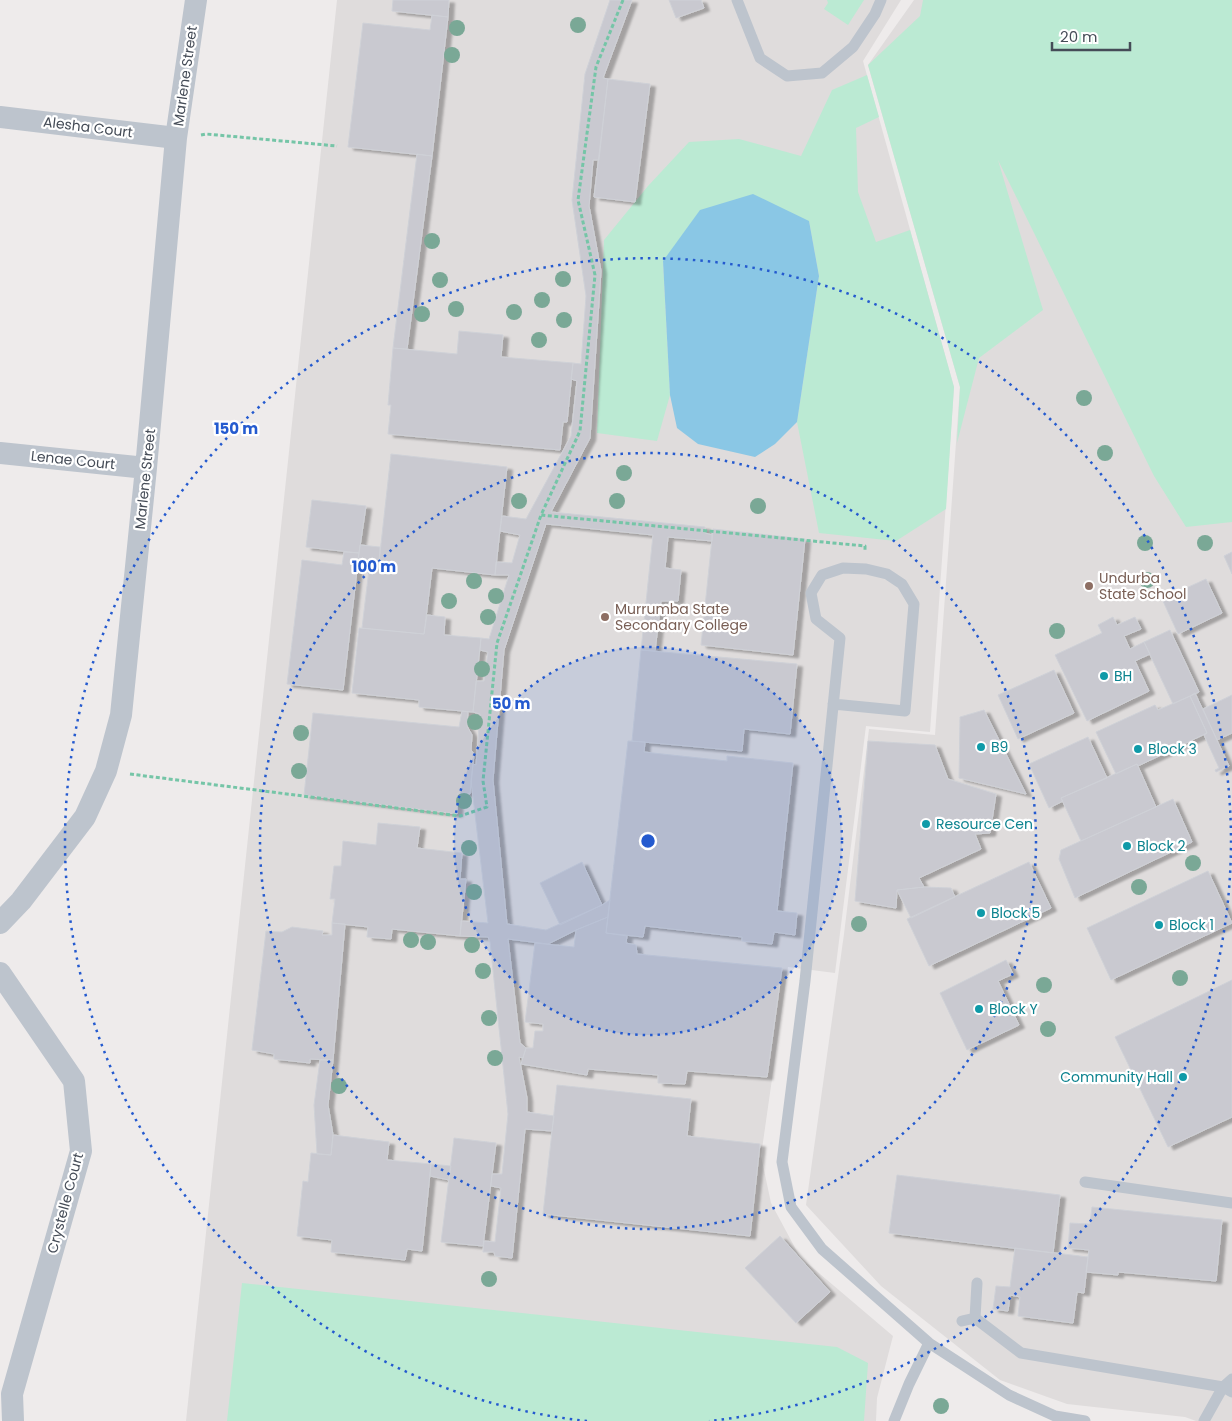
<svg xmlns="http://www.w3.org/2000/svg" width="1232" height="1421" font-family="Poppins,sans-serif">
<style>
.education{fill:#dfdcdc}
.green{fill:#bbead3}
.water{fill:#8ac7e5}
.building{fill:#c9c9d0;stroke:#cfd1d7;filter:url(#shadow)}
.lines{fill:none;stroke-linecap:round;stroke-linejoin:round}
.path{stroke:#75c5a7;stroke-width:3;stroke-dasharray:4 2.5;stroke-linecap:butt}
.service{stroke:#bdc4cd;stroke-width:11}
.minor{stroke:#bdc4cd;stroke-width:22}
.tree{fill:#7aa896}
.ring{fill:none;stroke:#245acf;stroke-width:2.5;stroke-dasharray:2.5 5}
.education-dot{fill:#8d6e63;stroke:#fff;stroke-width:2}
.culture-dot{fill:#0f9aa8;stroke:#fff;stroke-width:2}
.labels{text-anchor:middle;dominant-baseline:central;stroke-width:4.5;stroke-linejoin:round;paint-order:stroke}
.street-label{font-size:14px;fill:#454c57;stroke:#fff}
.education-label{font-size:14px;fill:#785e54;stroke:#fff;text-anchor:start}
.culture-label{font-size:14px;fill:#0d838f;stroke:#fff;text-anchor:start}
.centre{fill:#245acf;stroke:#fff;stroke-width:2.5}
.ring-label{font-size:15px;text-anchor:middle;font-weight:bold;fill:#245acf;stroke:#fff;stroke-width:4.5;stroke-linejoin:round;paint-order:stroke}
</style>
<defs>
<filter id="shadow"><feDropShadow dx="5.5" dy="3" stdDeviation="1" flood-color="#0004"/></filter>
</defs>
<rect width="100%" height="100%" fill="#eeebeb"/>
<path class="education" d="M337,0h564l-38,61 91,326 -24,345 -64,-6 -31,247 -47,-6 -27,189 10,47 29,54 93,79 -16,62 -1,23h-690z
M914,0h318v1421h-36l-11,-4 -118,-13 -67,-24 -119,-94 -75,-81 38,-271 25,-205 66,6 25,-348 -92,-322z"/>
<path class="green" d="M827,0h37l-16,25 -24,-16 4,-6z
M923,0h309v522l-46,5 -32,-51 -156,-316 45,150 -64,48 -22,85 3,-56 -92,-322 52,-49z
M867,75l12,42 -23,11 2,64 18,50 34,-12 44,157 -8,122 -50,32 -77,-8 -22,-111 22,-146 -10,-55 -146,40 7,134 -13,46 -60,-8 7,-193 44,-54 41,-44 50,-3 62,17 31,-66z
M242,1283l595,64 31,16 -4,58h-637z"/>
<path class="water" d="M753,194l56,27 10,55 -22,146 -22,22 -20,13 -57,-13 -21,-16 -7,-33 -7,-134 37,-51z"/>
<path class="building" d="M393,0h56l-1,17 -56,-6z
M610,0h22l-29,78 5,1 -9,81h-6l-4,46 12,65 -11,167 -39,74 154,15v6l7,2v6l-44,-4 -3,31 16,2 -3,31h-17l-6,50 -14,-1 12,-115 -107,-11 -42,126 -11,130 14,144 39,6 56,-25 8,-5 -2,17 -32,13 -28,14 -40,-5 12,104 6,5 -3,10 -4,-1 8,41v14l27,4 -2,15 -27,-2 -13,129 -17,-2 -1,-4h-11l1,-11 11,1 6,-54 -10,-2 1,-12h10l6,-60 -18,-172 -2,-5 -28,-1 1,-15 27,2 -17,-142 2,-17 3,1 4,-51 -7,-2 3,-31h8l4,-29 -8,-2 1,-12 8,1 20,-64h-14l1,-13 16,1 8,-28 -20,-4 2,-15 24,3 45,-83 6,-55 -6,-2 2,-16 8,1 5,-68 -14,-96 13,-126z
M669,0h32l3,8 -28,10z
M432,15l16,2 -16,139 -84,-9 15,-124 67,7z
M608,79l42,5 -15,118 -41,-5z
M417,154l15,2 -25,193 -14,-1z
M459,331l44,4 -2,22 72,6 -6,59h-4l-3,28 -172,-16 3,-29h-3l5,-57 64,6z
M391,454l116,13 -12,108 -63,-7 -8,66 -62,-6 8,-67 9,1z
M312,500l54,6 -7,47 -53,-6z
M713,529l92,10 -12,116 -92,-10z
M360,545l20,2 -1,15 -21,-2z
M344,552l15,1 -16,137 -56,-6 15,-124 40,5z
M1232,552v22l-8,-18z
M1206,579l16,34 -44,21 -16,-35z
M427,615l18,2 -1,18 37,3 -8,74 -54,-5v-7l-67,-7 7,-65 65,6z
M1113,617l4,8 18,-8 6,12 -17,7 6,13 14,-7 6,12 -15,7 14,30 -62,30 -32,-66 47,-22 -4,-8z
M1170,630l29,62 -26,12 -29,-62z
M641,650l156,14 -7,70 -46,-5 -2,22 -110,-10z
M1054,670l20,43 -56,26 -20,-44z
M1195,693l34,73 -13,6 -1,-2 4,-2 -15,-33 3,-2 -17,-37z
M1232,695v38l-15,7 -14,-31z
M1190,696l17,37 -69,33 -1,-2 -21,10 -20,-42 59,-27 3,5z
M984,710l42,84 -67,-16 1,-61z
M462,711l6,1 -1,14 5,9 -1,15 3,4 -4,40 -12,-1 -1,21 -153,-19 9,-82 146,14z
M1088,737l19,41 -46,20 2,3 -14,7 -20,-44z
M628,741l17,1 -1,10 83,9v-5l66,7 -16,148 20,2 -2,22 -21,-3 -2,12 -30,-3v-4l-97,-11 -2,11 -37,-4z
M868,741l67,4 13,34 48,15 -6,39 -15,1 6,15 -62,29 5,9 -27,3 -1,18 -41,-7z
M1137,764l19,43 -75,34 -20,-43z
M1173,799l19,43 -117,56 -16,-39 2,-9z
M378,823l42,4 -3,21 45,5 -2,26h6l-6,57 -68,-7 -1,10 -24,-2 1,-10 -36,-4 3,-24h-5l4,-33h7l2,-25 33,4z
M582,862l20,43 -42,20 -20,-42z
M1029,862l22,46 -122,58 -22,-47z
M1208,871l24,52 -121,57 -24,-52z
M924,887l27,1 4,9 -44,21 -14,-28z
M608,917l-2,16 21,3 -1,7 10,2 1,9 145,14 -15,109 -80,-6 -2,13 -27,-1v-8l-70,-6 -1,6 -66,-11 5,-16h7l2,-17h8v-7l-18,-2 10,-79 39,4 2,-17z
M332,923l13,1 -12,136 -23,-1v4l-36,-4v-5l-22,-4 14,-119 16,1 10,-5 31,4 -1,4h10z
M1006,960l7,14 -15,7 21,44 -52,25 -27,-57z
M1232,980v137l-64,30 -53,-110z
M320,1060h13l-5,45 5,30 -2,20 -14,-1 -3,-49z
M557,1085l134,14 -4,37 73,8 -10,92 -207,-22z
M333,1135l56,7 -2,18 44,4 -9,87 -15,-2 -2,11 -74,-8 1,-12 -35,-4 6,-55 5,1 3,-29 20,2z
M454,1138l42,5 -13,103 -42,-4z
M431,1164l20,2 -2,14 -19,-4z
M897,1175l163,20 -7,58 -164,-20z
M1092,1207l130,13 -6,61 -98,-9v3l-32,-3 3,-22 -21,-2 2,-25 20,1z
M780,1236l50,56 -34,31 -51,-55z
M1015,1248l73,9 -4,36 -7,-1 -4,31 -55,-7 2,-19 -10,-2 -2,16 -15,-2 3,-23 14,1z"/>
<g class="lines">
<path class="path" d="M623,0l-27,67 -18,133 17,75 -15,156 -39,84 324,31v5
M201,135l5,-1 131,12
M130,774l330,42 27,-9 -4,-26 14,-138 44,-128"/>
<path class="service" d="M737,0l23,58 27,18 35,-3 31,-26 22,-33 6,-14
M833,704l72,7 9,-107 -12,-20 -15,-10 -21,-5 -23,-1 -21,7 -11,18 5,26 24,19 -35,343 -23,181 9,45 31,42 107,94 80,52 46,21 30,5
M1085,1182l147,21
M977,1283l-2,35 46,35 202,34 -19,34
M962,1321l13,-3
M1232,1379l-9,8 9,5
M894,1421l15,-37 20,-41"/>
<path class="minor" d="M0,117l176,21
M0,453l146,15
M0,923l21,-22 64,-84 21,-46 15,-56 25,-247 30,-330 20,-138
M0,973l74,108 7,70 -69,243 1,27"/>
</g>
<g class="tree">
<circle cx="578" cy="25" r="8"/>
<circle cx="457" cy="28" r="8"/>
<circle cx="452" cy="55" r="8"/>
<circle cx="432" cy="241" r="8"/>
<circle cx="563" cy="279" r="8"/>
<circle cx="440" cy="280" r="8"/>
<circle cx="542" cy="300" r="8"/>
<circle cx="456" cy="309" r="8"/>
<circle cx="514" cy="312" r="8"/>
<circle cx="422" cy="314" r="8"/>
<circle cx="564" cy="320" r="8"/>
<circle cx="539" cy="340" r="8"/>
<circle cx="1084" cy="398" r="8"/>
<circle cx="1105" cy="453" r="8"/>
<circle cx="624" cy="473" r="8"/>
<circle cx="519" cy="501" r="8"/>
<circle cx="617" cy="501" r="8"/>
<circle cx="758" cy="506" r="8"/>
<circle cx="1145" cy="543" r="8"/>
<circle cx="1205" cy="543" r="8"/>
<circle cx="1147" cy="580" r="8"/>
<circle cx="474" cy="581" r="8"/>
<circle cx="496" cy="596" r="8"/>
<circle cx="449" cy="601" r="8"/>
<circle cx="488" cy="617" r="8"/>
<circle cx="1057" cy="631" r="8"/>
<circle cx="482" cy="669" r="8"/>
<circle cx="475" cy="722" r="8"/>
<circle cx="301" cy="733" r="8"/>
<circle cx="299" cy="771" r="8"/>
<circle cx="464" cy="801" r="8"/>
<circle cx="469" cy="848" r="8"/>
<circle cx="1193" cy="863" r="8"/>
<circle cx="1139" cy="887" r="8"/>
<circle cx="474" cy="892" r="8"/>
<circle cx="859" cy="924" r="8"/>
<circle cx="411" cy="940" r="8"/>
<circle cx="428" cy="942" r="8"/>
<circle cx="472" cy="945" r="8"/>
<circle cx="483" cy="971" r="8"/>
<circle cx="1180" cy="978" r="8"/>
<circle cx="1044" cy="985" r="8"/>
<circle cx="489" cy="1018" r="8"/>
<circle cx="1048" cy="1029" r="8"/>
<circle cx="495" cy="1058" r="8"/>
<circle cx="339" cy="1086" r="8"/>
<circle cx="489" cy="1279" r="8"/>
<circle cx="941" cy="1406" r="8"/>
</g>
<circle cx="648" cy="841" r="194" fill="#245acf" fill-opacity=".12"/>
<g class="ring">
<circle cx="648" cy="841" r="194"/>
<circle cx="648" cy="841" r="388"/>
<path d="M587 1421A583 583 0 1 1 709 1421"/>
</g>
<g class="education-dot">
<circle cx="1089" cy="586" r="5"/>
<circle cx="605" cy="617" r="5"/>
</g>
<g class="culture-dot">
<circle cx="1104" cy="676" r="5"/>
<circle cx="981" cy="747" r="5"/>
<circle cx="1138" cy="749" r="5"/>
<circle cx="926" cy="824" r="5"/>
<circle cx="1127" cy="846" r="5"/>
<circle cx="981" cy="913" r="5"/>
<circle cx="1159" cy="925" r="5"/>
<circle cx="979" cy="1009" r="5"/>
<circle cx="1183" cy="1077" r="5"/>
</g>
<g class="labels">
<g class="street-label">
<text transform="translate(185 76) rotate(-82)">Marlene Street</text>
<text transform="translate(88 127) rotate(7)">Alesha Court</text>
<text transform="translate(73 460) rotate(6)">Lenae Court</text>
<text transform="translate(145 479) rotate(-84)">Marlene Street</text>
<text transform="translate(65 1203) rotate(-75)">Crystelle Court</text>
</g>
<g class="education-label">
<text x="1099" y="578">Undurba<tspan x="1099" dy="16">State School</tspan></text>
<text x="615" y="609">Murrumba State<tspan x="615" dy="16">Secondary College</tspan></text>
</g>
<g class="culture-label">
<text x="1114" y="676">BH</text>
<text x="991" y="747">B9</text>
<text x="1148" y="749">Block 3</text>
<text x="936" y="824">Resource Cen</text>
<text x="1137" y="846">Block 2</text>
<text x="991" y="913">Block 5</text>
<text x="1169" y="925">Block 1</text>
<text x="989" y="1009">Block Y</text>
<text x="1173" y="1077" text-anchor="end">Community Hall</text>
</g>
</g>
<circle cx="648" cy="841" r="8" class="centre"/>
<g class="ring-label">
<text x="236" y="434">150 m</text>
<text x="374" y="572">100 m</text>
<text x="511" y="709">50 m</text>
</g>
<path d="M1052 42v8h78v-8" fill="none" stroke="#454c57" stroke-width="2.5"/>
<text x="1060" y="42" font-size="15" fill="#454c57" stroke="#ffffff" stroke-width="4" paint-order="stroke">20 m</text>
</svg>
